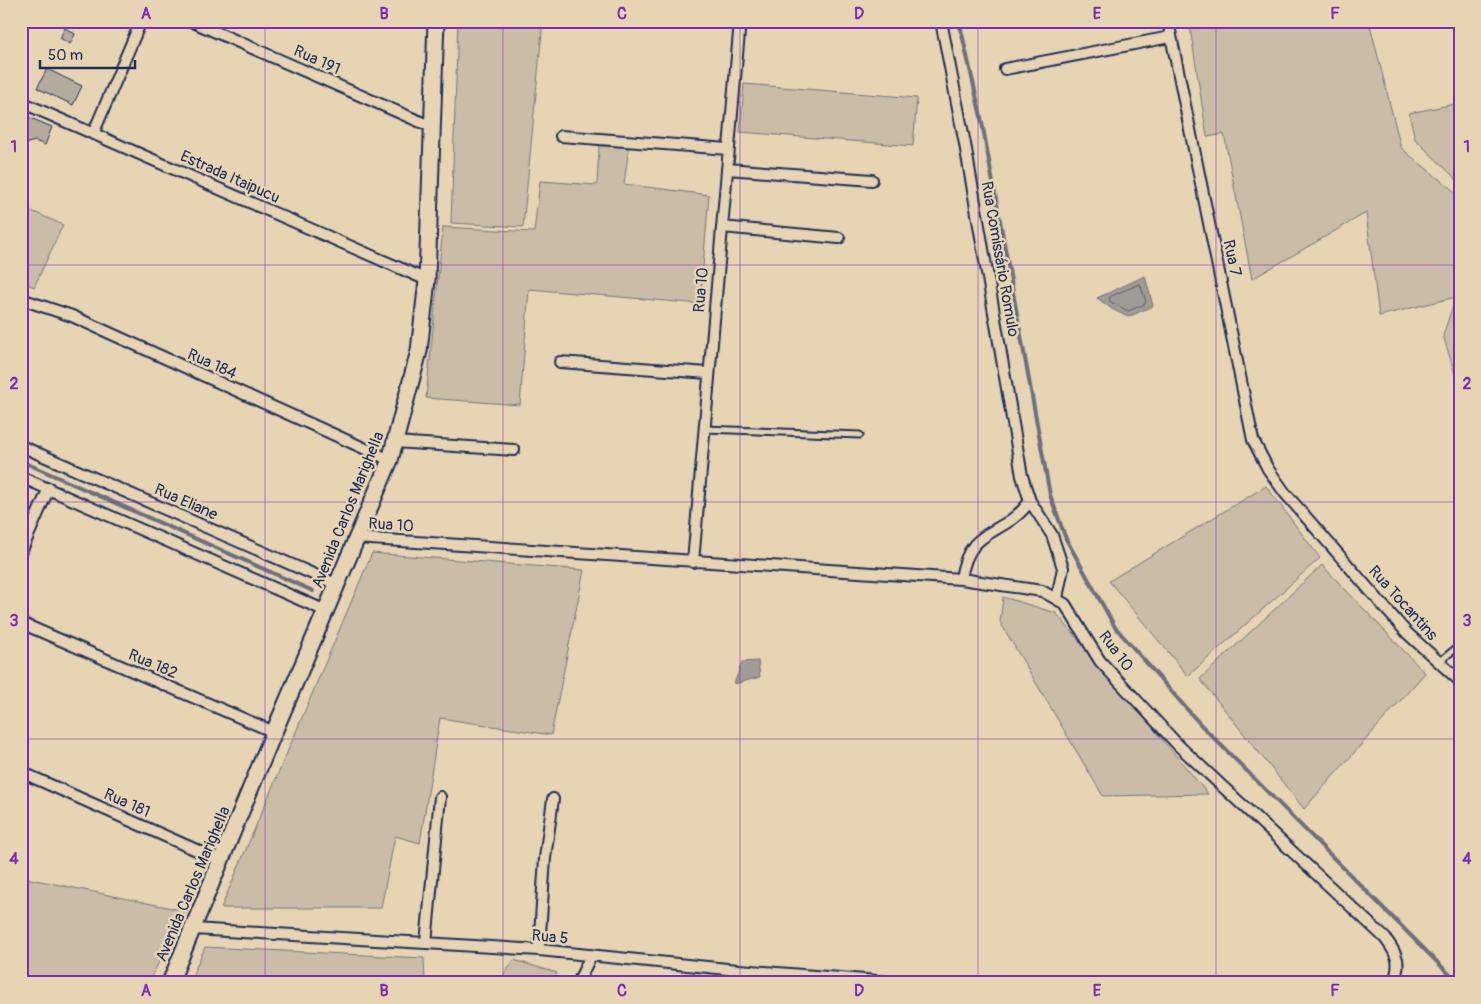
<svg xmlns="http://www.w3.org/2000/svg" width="1481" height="1004" font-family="Pangolin,sans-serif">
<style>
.green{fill:#cabca6;stroke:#727682}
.water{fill:#a19b95;stroke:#6b707f}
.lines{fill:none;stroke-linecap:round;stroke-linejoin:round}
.shore{stroke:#515a74;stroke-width:1}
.stream{stroke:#6b707f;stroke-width:4}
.building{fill:#b4ab9d;stroke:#1b2f5e}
.lane-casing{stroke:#1b2f5e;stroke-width:9}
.street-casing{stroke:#1b2f5e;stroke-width:14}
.primary-casing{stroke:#1b2f5e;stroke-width:19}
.lane{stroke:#e7d4b2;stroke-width:5}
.street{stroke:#e7d4b2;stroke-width:10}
.primary{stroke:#e7d4b2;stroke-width:15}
.grid{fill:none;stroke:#7b2cbf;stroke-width:1;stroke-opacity:0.55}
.labels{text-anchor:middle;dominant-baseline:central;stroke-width:5;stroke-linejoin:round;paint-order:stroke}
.street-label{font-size:16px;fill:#1b2f5e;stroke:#e7d4b2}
.neatline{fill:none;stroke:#7b2cbf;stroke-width:2}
.grid-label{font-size:16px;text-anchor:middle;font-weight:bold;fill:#7b2cbf}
</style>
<rect width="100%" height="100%" fill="#e7d4b2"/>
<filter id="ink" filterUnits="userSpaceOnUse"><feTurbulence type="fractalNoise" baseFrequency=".02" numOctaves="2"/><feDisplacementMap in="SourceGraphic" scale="10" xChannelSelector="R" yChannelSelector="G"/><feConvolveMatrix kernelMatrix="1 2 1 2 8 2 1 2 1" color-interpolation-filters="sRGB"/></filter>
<g filter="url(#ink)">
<path class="green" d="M458,21h85l-20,206 -72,-4z
M1189,21h180l32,127 59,48v187l-2,1 -15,-49 13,-38 -77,19 -13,-103 -114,66 -28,-145 -17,3z
M744,84l173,14 -4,48 -173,-14z
M1460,103v80l-45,-44 -6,-26z
M599,146l30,1 -5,37 85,11 -9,109 -171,-15 -9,116 -94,-7 17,-171 91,5 6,-51 57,4z
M21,206l42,19 -29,62 -13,-6z
M1266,486l54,72 -132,118 -79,-95z
M372,553l212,17 -33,165 -111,-17 -20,125 -25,-7 -14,72h-160z
M1322,565l103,108 -121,136 -104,-130z
M1003,597l53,16 152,181 -105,2 -103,-174z
M21,877l165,34 -38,72h-127z
M205,947l219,11 1,25h-236z
M514,960l43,13 -5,10h-54z"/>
<path class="water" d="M1145,276l8,30 -25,11 -16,-8 -15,-11z
M758,661l2,16 -26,7 8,-22z"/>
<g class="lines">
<path class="shore" d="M1140,284l6,17 -1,3 -17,7 -19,-10 1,-4z"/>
<path class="stream" d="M959,21l22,96 69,378 16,44 49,88 85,97 258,259
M21,461l292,130"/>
</g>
<path class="building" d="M65,28l10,6 -5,10 -10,-6z
M47,69l35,17 -9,19 -36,-17z
M21,114l31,13 -7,18 -10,-4 -14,4z"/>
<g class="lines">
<defs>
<path id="lane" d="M705,429l155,6
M1439,662l21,-17"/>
<path id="street" d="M191,21l241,106
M941,21l24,123 57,332 8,25c-26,37 -61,23 -69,78
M1168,21l85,419 15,29 17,24 122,140 53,48
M1005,69l165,-32
M21,102l406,178
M93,134l48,-113
M561,136l167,13
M727,169l145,11
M722,227l117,11
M21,299l51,17 318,144
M560,362l148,11
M395,442l119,8
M21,446l317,139
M21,477l305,134
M1030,501l22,34 11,33 -6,30
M356,538l605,41 81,12 23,13 35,57 79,85 206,192c12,16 17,25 8,45
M21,552l28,-64
M693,562l47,-541
M21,623l253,109
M21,772l200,89
M194,929l345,21 188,19 175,14
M426,943l14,-146
M539,950l6,-92 8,-59
M578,983l13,-28"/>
<path id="primary" d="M170,983l104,-251 116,-272 29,-109 8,-71 9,-259"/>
</defs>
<use href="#lane" class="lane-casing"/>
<use href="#street" class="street-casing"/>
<use href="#primary" class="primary-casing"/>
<use href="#lane" class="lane"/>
<use href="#street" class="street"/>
<use href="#primary" class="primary"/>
</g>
</g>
<path class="grid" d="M265,21v962M503,21v962M740,21v962M978,21v962M1216,21v962M21,265h1439M21,502h1439M21,739h1439"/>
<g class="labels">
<g class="street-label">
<text transform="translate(317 60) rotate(24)">Rua 191</text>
<text transform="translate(230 177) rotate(24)">Estrada Itaipucu</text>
<text transform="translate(1232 258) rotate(78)">Rua 7</text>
<text transform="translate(1000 259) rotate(80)">Rua Comissário Romulo</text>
<text transform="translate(701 290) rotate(-85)">Rua 10</text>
<text transform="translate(212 364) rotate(24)">Rua 184</text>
<text transform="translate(186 502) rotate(24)">Rua Eliane</text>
<text transform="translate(348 510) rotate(-68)">Avenida Carlos Marighella</text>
<text transform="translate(391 525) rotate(4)">Rua 10</text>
<text transform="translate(1403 603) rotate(48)">Rua Tocantins</text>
<text transform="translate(1116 651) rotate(53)">Rua 10</text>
<text transform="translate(153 664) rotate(23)">Rua 182</text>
<text transform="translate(127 803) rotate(24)">Rua 181</text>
<text transform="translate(193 884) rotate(-67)">Avenida Carlos Marighella</text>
<text transform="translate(550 937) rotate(5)">Rua 5</text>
</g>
</g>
<rect width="1481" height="1004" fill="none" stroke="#e7d4b2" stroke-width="55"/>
<path d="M40 60v8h95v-8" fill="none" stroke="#1b2f5e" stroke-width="2.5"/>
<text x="48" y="60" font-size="15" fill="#1b2f5e" stroke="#e7d4b2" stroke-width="4" paint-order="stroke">50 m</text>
<rect x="28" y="28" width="1426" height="948" class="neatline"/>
<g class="grid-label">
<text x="146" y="19">A</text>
<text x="384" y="19">B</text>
<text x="622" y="19">C</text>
<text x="859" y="19">D</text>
<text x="1097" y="19">E</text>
<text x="1335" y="19">F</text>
<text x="14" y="152">1</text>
<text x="1467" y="152">1</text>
<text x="14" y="389">2</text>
<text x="1467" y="389">2</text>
<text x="14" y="626">3</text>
<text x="1467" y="626">3</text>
<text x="14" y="864">4</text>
<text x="1467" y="864">4</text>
<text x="146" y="996">A</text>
<text x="384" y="996">B</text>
<text x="622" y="996">C</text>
<text x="859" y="996">D</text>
<text x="1097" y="996">E</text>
<text x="1335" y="996">F</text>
</g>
</svg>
